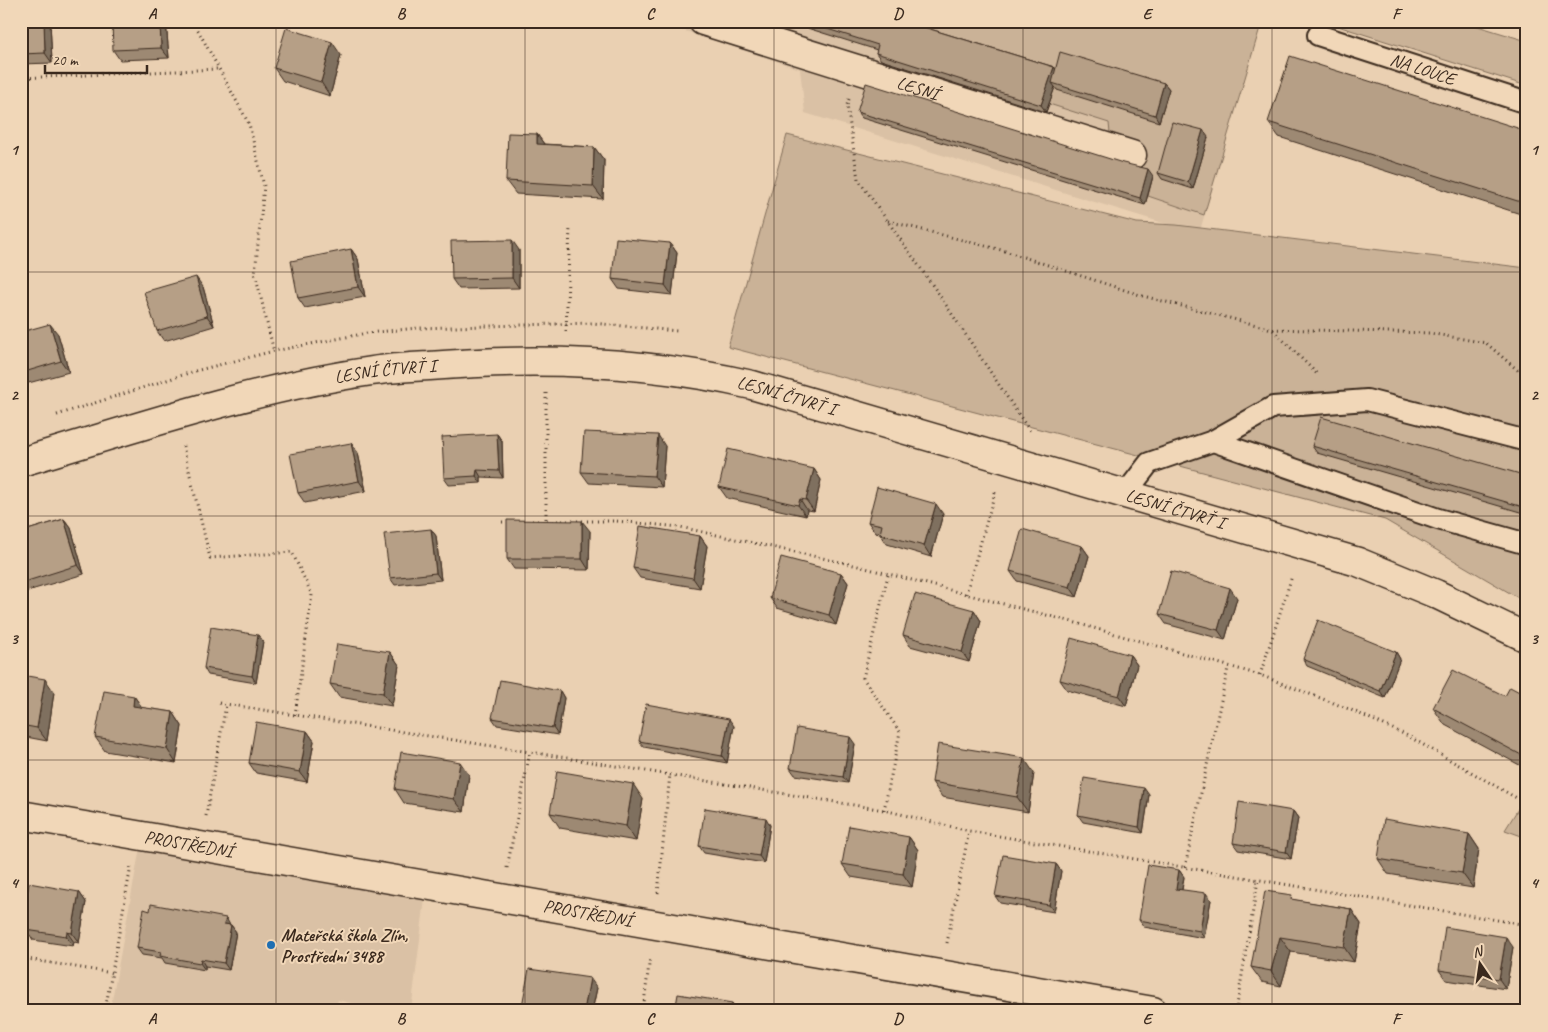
<svg xmlns="http://www.w3.org/2000/svg" width="1548" height="1032" font-family="Caveat,sans-serif">
<style>
.built{fill:#dac1a5}
.green{fill:#cab297;stroke:#826e5a}
.lines{fill:none;stroke-linecap:round;stroke-linejoin:round}
.service-casing{stroke:#3b2a1e;stroke-width:24}
.minor-casing{stroke:#3b2a1e;stroke-width:31}
.path{stroke:#3b2a1e;stroke-width:3;stroke-dasharray:1 4;stroke-linecap:butt}
.service{stroke:#f1d7b8;stroke-width:20}
.minor{stroke:#f1d7b8;stroke-width:28}
.wall{fill:#9d8973;stroke:#3b2a1e}
.shaded-wall{fill:#7f6f5e;stroke:#3b2a1e}
.building{fill:#b69f86;stroke:#3b2a1e}
.grid{fill:none;stroke:#3b2a1e;stroke-width:1;stroke-opacity:0.55}
.poi-dot{fill:#1f6fb2;stroke:#f1d7b8;stroke-width:2}
.labels{text-anchor:middle;dominant-baseline:central;stroke-width:4;stroke-linejoin:round;paint-order:stroke}
.street-label{font-size:18px;fill:#3b2a1e;stroke:#f1d7b8}
.poi-label{font-size:18px;font-weight:bold;fill:#3b2a1e;stroke:#f1d7b8;text-anchor:start}
.neatline{fill:none;stroke:#3b2a1e;stroke-width:2}
.grid-label{font-size:16px;text-anchor:middle;font-weight:bold;fill:#3b2a1e}
</style>
<rect width="100%" height="100%" fill="#ead0b2"/>
<filter id="ink" filterUnits="userSpaceOnUse"><feTurbulence type="fractalNoise" baseFrequency=".02" numOctaves="2"/><feDisplacementMap in="SourceGraphic" scale="10" xChannelSelector="R" yChannelSelector="G"/><feConvolveMatrix kernelMatrix="1 2 1 2 8 2 1 2 1" color-interpolation-filters="sRGB"/></filter>
<g filter="url(#ink)">
<path class="built" d="M655,21h353l233,69 -42,144 -394,-121 -5,-44z
M141,842l285,49 -15,120h-29l-44,-11 -4,11h-224z"/>
<path class="green" d="M889,21h373l-58,194 -56,-19 5,-20 -40,-12 -4,-41 -60,-19z
M1322,21h139l66,20v45z
M787,135l350,88 39,2 351,43v335l-142,-83 -657,-173z
M1521,804l6,5v29l-22,-8z"/>
<g class="lines">
<defs>
<g id="service">
<path id="s1" d="M1318,35l209,68"/>
<path d="M1213,441l60,-34 94,-7 160,41"/>
<path d="M1126,493l23,-30 64,-22 225,78 89,25"/>
</g>
<g id="minor">
<path id="s2" d="M703,21l429,134"/>
<path id="s3" d="M21,462c115,-34 233,-74 351,-91 19,-3 38,-4 57,-5 107,-9 218,-5 323,19l606,177 78,32 91,44"/>
<path id="s4" d="M21,815l1132,196"/>
</g>
</defs>
<use href="#service" class="service-casing"/>
<use href="#minor" class="minor-casing"/>
<path class="path" d="M193,21l56,103 15,62 -9,87 19,79
M21,78l197,-9
M849,99l-2,6 11,74 80,114 93,140
M888,221l117,30 138,45 129,33 157,4 57,10 41,35
M1273,330l45,45
M566,331l4,-104
M546,393v127
M57,415l138,-44 79,-20 93,-18 51,-5 174,-5 85,8
M183,446l27,112 82,-6 20,43 -17,120
M532,521h84l64,6 174,38 215,56 191,54 89,34 59,27 119,68
M502,522h8
M966,594l30,-105
M1260,675l32,-99
M219,703l311,49
M1520,799l7,-11
M884,810l16,-78 -37,-54 25,-103
M206,816l20,-111
M1185,867l43,-199
M507,868l23,-116 354,58 85,21 558,94
M658,893l12,-119
M1526,925l1,-6
M947,943l22,-112
M21,958l91,15
M105,1011l26,-145
M643,1011l7,-54
M1236,1011l22,-131"/>
<use href="#service" class="service"/>
<use href="#minor" class="minor"/>
</g>
<path class="wall" d="M21,21h29l2,42 -31,1z
M166,21l3,37 -49,2 -7,-10z
M413,21h16l-2,5z
M785,21h119l150,46 2,2 108,14 5,6 -10,33 -102,-32 -2,-3 -9,25 -165,-52 -5,-7 1,-3z
M1506,21h21v7z
M341,55l-11,41 -47,-15 -9,-13z
M857,112l296,64 -8,29 -283,-87z
M1268,122l259,9v85l-248,-79z
M537,134l7,10 50,3 10,13 -1,39 -87,-5 -10,-13z
M1208,137l-15,52 -31,-10 -4,-6z
M670,243l7,10 -5,42 -53,-6 -7,-10z
M351,249l7,10 7,38 -60,11 -7,-10z
M519,250v38l-60,1 -7,-10z
M203,287l11,39 -50,15 -7,-10z
M21,332l37,2 11,38 -48,13z
M497,434l5,7 1,37 -22,-1v6l-32,2 -5,-7z
M351,443l7,10 8,38 -61,12 -7,-10z
M665,446l-3,41 -73,-4 -8,-11z
M1312,446l215,30v38l-210,-61z
M814,469l7,11 -7,31 -7,-1 -1,6 -79,-18 -8,-11z
M943,514l-12,43 -44,-13 -7,-11 -5,-1 -7,-10z
M64,519l7,9 13,46 -63,19v-61z
M431,529l5,7 5,44 -46,5 -5,-7z
M590,531l-1,39 -75,-1 -7,-10z
M700,536l7,10 -7,42 -60,-10 -7,-10z
M1082,546l7,10 -12,41 -60,-16 -7,-10z
M841,573l7,10 -12,42 -59,-17 -7,-10z
M1237,598l-12,42 -59,-16 -7,-10z
M974,610l7,11 -12,41 -59,-16 -7,-11z
M263,641l-7,42 -48,-8 -4,-7z
M390,652l9,13 -7,41 -53,-9 -9,-13z
M1396,652l4,7 -15,39 -78,-32 -4,-7z
M1130,655l7,10 -11,41 -59,-16 -7,-10z
M21,675l33,17 -7,49 -26,-5z
M560,691l4,7 -6,37 -61,-10 -5,-7z
M134,696l8,12 31,4 9,14 -6,37 -71,-12 -10,-14z
M1505,696h22v73l-82,-44 -12,-17z
M734,726l-7,37 -83,-16 -5,-6z
M307,731l7,10 -7,41 -51,-9 -7,-10z
M855,744l-7,39 -53,-8 -5,-7z
M1034,773l-6,39 -86,-15 -10,-15z
M469,775l-5,37 -60,-9 -9,-14z
M1149,795l-6,38 -60,-11 -5,-7z
M643,799l-7,42 -76,-13 -10,-15z
M1293,811l5,7 -7,41 -53,-9 -5,-7z
M770,825l-6,38 -60,-10 -5,-7z
M1469,834l10,15 -6,39 -85,-14 -10,-15z
M909,837l9,13 -6,37 -61,-10 -9,-13z
M1056,864l5,7 -7,41 -54,-9 -5,-7z
M1179,870l5,7 -2,13 29,10 -7,38 -60,-11 -5,-7z
M79,892l7,10 -7,41 -5,-1 -1,4 -40,-6 -3,-5h-1l-7,-10z
M1295,900l56,9 10,15 -7,38 -63,-10 -10,34 -19,-4 -11,-15z
M230,925h1l5,7 -7,38 -24,-4v4l-40,-7 -3,-5 -20,-3 -5,-7z
M1513,947l-7,42 -60,-9 -7,-10z
M597,988l-5,23h-66l-4,-5z"/>
<path class="shaded-wall" d="M44,21h6l2,42 -7,-10z
M160,21h6l3,37 -8,-10z
M424,21h5l-2,5z
M332,42l9,13 -11,41 -9,-14z
M1054,67l5,7 -7,9 3,4 -9,25 -5,-7z
M1164,83l5,6 -10,33 -4,-7z
M1203,130l5,7 -15,52 -5,-7z
M537,134l9,13 -9,-3z
M594,147l10,13 -1,39 -10,-13z
M1148,169l5,7 -8,29 -5,-7z
M512,240l7,10v38l-7,-10z
M670,243l7,10 -5,42 -7,-10z
M351,249l7,10 7,38 -7,-10z
M196,277l7,10 11,39 -7,-10z
M50,324l8,10 11,38 -8,-11z
M497,434l5,7 1,37 -4,-7z
M658,435l7,11 -3,41 -8,-11z
M351,443l7,10 8,38 -7,-10z
M814,469l7,11 -7,31 -8,-11z
M477,470l4,7v6l-5,-7z
M800,499l7,11 -1,6 -8,-11z
M936,504l7,10 -12,43 -7,-11z
M64,519l7,9 13,46 -6,-9z
M582,521l8,10 -1,39 -7,-11z
M431,529l5,7 5,44 -5,-7z
M700,536l7,10 -7,42 -7,-10z
M1082,546l7,10 -12,41 -7,-10z
M841,573l7,10 -12,42 -7,-10z
M1230,588l7,10 -12,42 -7,-10z
M974,610l7,11 -12,41 -7,-10z
M258,635l5,6 -7,42 -4,-7z
M390,652l9,13 -7,41 -9,-13z
M1396,652l4,7 -15,39 -5,-7z
M1130,655l7,10 -11,41 -7,-10z
M45,679l9,13 -7,49 -10,-13z
M560,691l4,7 -6,37 -5,-7z
M134,696l10,14 -11,-4z
M173,712l9,14 -6,37 -9,-14z
M729,719l5,7 -7,37 -5,-7z
M307,731l7,10 -7,41 -7,-10z
M850,737l5,7 -7,39 -5,-6z
M1024,758l10,15 -6,39 -11,-15z
M460,762l9,13 -5,37 -10,-13z
M633,784l10,15 -7,42 -10,-15z
M1144,788l5,7 -6,38 -4,-6z
M1293,811l5,7 -7,41 -5,-7z
M766,818l4,7 -6,38 -5,-7z
M1469,834l10,15 -6,39 -11,-15z
M909,837l9,13 -6,37 -9,-13z
M1056,864l5,7 -7,41 -5,-7z
M1179,870l5,7 -3,18 -5,-6z
M79,892l7,10 -7,41 -7,-10z
M1206,893l5,7 -7,38 -4,-7z
M1351,909l10,15 -7,38 -10,-15z
M226,918l4,7 -6,-1z
M231,925l5,7 -7,38 -5,-7z
M67,932l7,10 -1,4 -7,-10z
M1280,937l11,15 -10,34 -10,-15z
M1506,937l7,10 -7,42 -7,-10z
M201,959l4,7v4l-5,-7z
M590,978l7,10 -5,23h-8z
M732,1003l5,8h-6z"/>
<path class="building" d="M21,21h23l1,32 -24,1z
M112,21h48l1,27 -48,2z
M802,21h102l150,46 -13,38 -165,-52 2,-8z
M286,28l46,14 -11,40 -47,-14z
M1060,52l104,31 -9,32 -103,-32z
M1290,56l237,75v73l-259,-82z
M866,83l257,80 25,6 -8,29 -283,-86z
M1172,122l31,8 -15,52 -30,-9z
M508,133l29,1v10l57,3 -1,39 -87,-5z
M616,238l54,5 -5,42 -53,-6z
M512,240v38l-60,1 -1,-38z
M351,249l7,38 -60,11 -7,-37z
M196,277l11,39 -50,15 -13,-39z
M50,324l11,37 -40,12v-41z
M1321,417l206,59v32l-215,-62z
M584,432l74,3 -4,41 -73,-4z
M497,434l2,37 -22,-1 -1,6 -32,2 -2,-41z
M351,443l8,38 -61,12 -8,-39z
M728,449l86,20 -8,31 -6,-1 -2,6 -79,-18z
M877,487l59,17 -12,42 -44,-12 2,-9 -14,-3z
M64,519l14,46 -57,18v-51z
M507,520l75,1v38h-75z
M640,526l60,10 -7,42 -60,-10z
M431,529l5,44 -46,5 -6,-44z
M1022,529l60,17 -12,41 -60,-16z
M781,557l60,16 -12,42 -59,-17z
M1171,571l59,17 -12,42 -59,-16z
M915,594l59,16 -12,42 -59,-17z
M1318,620l78,32 -16,39 -77,-32z
M211,627l47,8 -6,41 -48,-8z
M1071,638l59,17 -11,41 -59,-16z
M337,644l53,8 -7,41 -53,-9z
M1453,670l52,26 5,-9 17,9v62l-94,-50z
M21,675l24,4 -8,49 -16,-3z
M500,680l60,11 -7,37 -61,-10z
M104,691l30,5 -1,10 40,6 -6,37 -72,-12z
M646,704l83,15 -7,37 -83,-15z
M256,722l51,9 -7,41 -51,-9z
M797,728l53,9 -7,40 -53,-9z
M938,744l86,14 -7,39 -85,-15z
M401,752l59,10 -6,37 -59,-10z
M557,771l76,13 -7,42 -76,-13z
M1084,778l60,10 -5,39 -61,-12z
M1239,802l54,9 -7,41 -53,-9z
M705,808l61,10 -7,38 -60,-10z
M1384,819l85,15 -7,39 -84,-14z
M849,826l60,11 -6,37 -61,-10z
M1003,855l53,9 -7,41 -54,-9z
M1148,865l31,5 -3,19 30,4 -6,38 -61,-11z
M29,883l50,9 -7,41 -5,-1 -1,4 -40,-6v-4l-4,-1z
M1265,891l27,4 -1,4 60,10 -7,38 -64,-10 -9,34 -20,-4z
M151,904l75,14 -2,6 7,1 -7,38 -23,-4 -1,4 -40,-7 1,-4 -24,-4 7,-39 6,2z
M1445,927l61,10 -7,42 -60,-9z
M529,969l61,9 -6,33h-33l-29,-5z
M678,994l54,9 -1,8h-56z
M790,1005l37,6h-38z"/>
</g>
<path class="grid" d="M276,21v990M525,21v990M774,21v990M1023,21v990M1272,21v990M21,272h1506M21,516h1506M21,760h1506"/>
<circle class="poi-dot" cx="271" cy="945" r="5"/>
<g class="labels">
<g class="street-label">
<text stroke="none"><textPath href="#s1" startOffset="110">NA LOUCE</textPath></text>
<text stroke="none"><textPath href="#s2" startOffset="225">LESNÍ</textPath></text>
<text stroke="none"><textPath href="#s3" startOffset="376">LESNÍ ČTVRŤ I</textPath></text>
<text stroke="none"><textPath href="#s3" startOffset="781">LESNÍ ČTVRŤ I</textPath></text>
<text stroke="none"><textPath href="#s3" startOffset="1186">LESNÍ ČTVRŤ I</textPath></text>
<text stroke="none"><textPath href="#s4" startOffset="170">PROSTŘEDNÍ</textPath></text>
<text stroke="none"><textPath href="#s4" startOffset="575">PROSTŘEDNÍ</textPath></text>
</g>
<g class="poi-label">
<text x="281" y="935">Mateřská škola Zlín,<tspan x="281" dy="21">Prostřední 3488</tspan></text>
</g>
</g>
<rect width="1548" height="1032" fill="none" stroke="#f1d7b8" stroke-width="55"/>
<g transform="translate(1480 964) rotate(347)" stroke="#f1d7b8" stroke-width="4" paint-order="stroke">
<path d="M0-4L9 19L0 12L-9 19Z" fill="#3b2a1e"/>
<text y="-8" font-size="14" font-weight="bold" text-anchor="middle" fill="#3b2a1e">N</text>
</g>
<path d="M45 65v8h102v-8" fill="none" stroke="#3b2a1e" stroke-width="2.5"/>
<text x="52" y="65" font-size="15" fill="#3b2a1e" stroke="#f1d7b8" stroke-width="4" paint-order="stroke">20 m</text>
<rect x="28" y="28" width="1492" height="976" class="neatline"/>
<g class="grid-label">
<text x="152" y="19">A</text>
<text x="401" y="19">B</text>
<text x="650" y="19">C</text>
<text x="898" y="19">D</text>
<text x="1147" y="19">E</text>
<text x="1396" y="19">F</text>
<text x="14" y="155">1</text>
<text x="1534" y="155">1</text>
<text x="14" y="400">2</text>
<text x="1534" y="400">2</text>
<text x="14" y="644">3</text>
<text x="1534" y="644">3</text>
<text x="14" y="888">4</text>
<text x="1534" y="888">4</text>
<text x="152" y="1024">A</text>
<text x="401" y="1024">B</text>
<text x="650" y="1024">C</text>
<text x="898" y="1024">D</text>
<text x="1147" y="1024">E</text>
<text x="1396" y="1024">F</text>
</g>
</svg>
